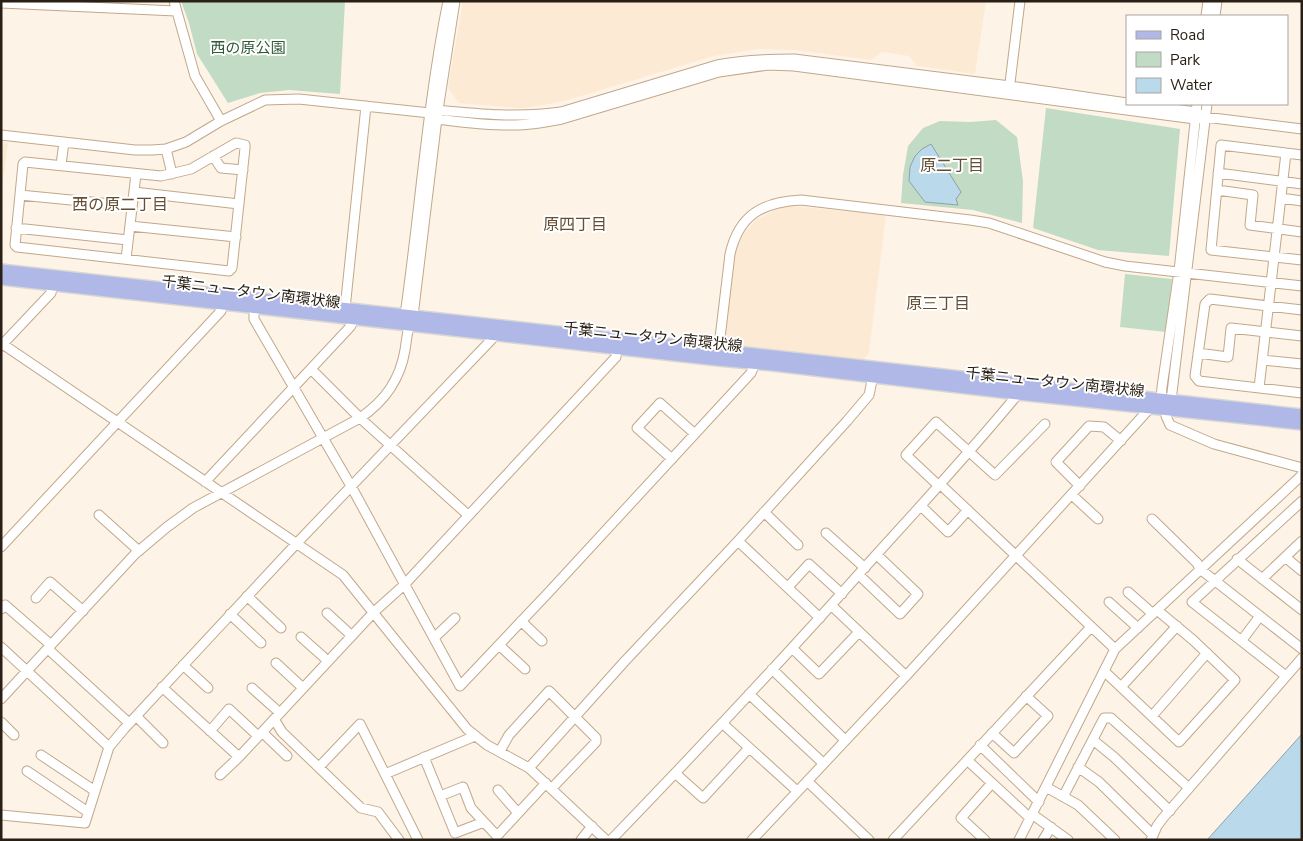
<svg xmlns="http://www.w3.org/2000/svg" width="1303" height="841" font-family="'Nunito Sans','Noto Sans JP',sans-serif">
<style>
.built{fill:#fcead4}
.green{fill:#c1dbc4}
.water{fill:#bad9eb;stroke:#8ea1aa}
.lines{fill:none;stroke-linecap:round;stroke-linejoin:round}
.minor-casing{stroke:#c1a88b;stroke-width:11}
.major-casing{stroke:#d8d7d5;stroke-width:14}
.minor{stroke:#fff;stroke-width:9}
.major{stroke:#afb8e6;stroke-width:11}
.labels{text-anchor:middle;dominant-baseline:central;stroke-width:4;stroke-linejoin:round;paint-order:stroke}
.park-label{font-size:15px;fill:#305937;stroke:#fff}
.street-label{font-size:15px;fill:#291f14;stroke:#fff}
.neighbourhood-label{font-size:16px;fill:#644f34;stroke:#fff}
</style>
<rect width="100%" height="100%" fill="#fef3e7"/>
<path class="built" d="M463,1h523l-11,73 -58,-8 -8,-10 -27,-4 -11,8 -76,-10 -37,-1 -44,7 -150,45 -32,6 -12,1 -61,-5 -11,-15z
M1,142l7,1 -7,52z
M791,206l95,9 -17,138 -7,8 -123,-14 -8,-2 -4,-5 -1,-7 10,-86 2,-6 18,-21 25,-13z"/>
<path class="green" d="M181,1h164l-5,93 -51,-4 -29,3 -32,10 -31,-49 -8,-31z
M1046,108l134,21 -11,127 -71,-6 -65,-22z
M996,120l21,17 6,44 -1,42 -49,-13 -72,-7 2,-28 5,-29 15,-18 17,-7 30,1z
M1125,274l47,5 -6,53 -46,-5z"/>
<path class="water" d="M931,144l30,48 -5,7 2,6 -33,-3 -16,-21 1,-14 5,-11 7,-7z
M1302,734v106h-95z"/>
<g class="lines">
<defs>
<path id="minor" d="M174,1l21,75 26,45
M1,3l175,8
M1206,16l2,-15
M1215,16l2,-15
M1009,91l11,-90
M1135,104l61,8 5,3
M1207,104l-36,297 -5,8v7l4,9 44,19 88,24
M433,116l4,3c25,3 52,7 78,6 16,0 31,-3 47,-6l157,-47 49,-7 26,1 401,53 10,-2 97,12
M1,135l134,15h17l14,-1 20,-7 35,-21 44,-21 34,-1 131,14 8,-3c41,4 81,8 123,2l156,-47c26,-5 51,-6 77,-6l216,27 117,17
M236,143l9,2v3l-13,120 -3,3 -212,-24 -2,-2 8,-81 2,-2 136,14 30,-7z
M166,149l6,25
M1302,155l-81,-10 -10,105 91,10
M213,156l8,12 22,2
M61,165l3,-23
M1218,173l84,11
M1217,190l36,5 -3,30 52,7
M134,192l105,12
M20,195l112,11
M1281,198l21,3
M130,226l106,11
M16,228l112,12
M126,259l10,-85
M254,307v12l97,167 109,200 89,-94 202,-219 4,-10
M345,309l21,-203
M1302,310l-92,-11 -5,5 -10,72 4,5 103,12
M406,320l-1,-5c15,-104 22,-210 43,-314
M1,343l342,232 124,154 20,16 42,23 77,72
M1,346l50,-53 2,-8
M1198,353l30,4 3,-29 71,8
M718,355l12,-101c9,-39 32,-52 71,-54l169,20 19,3 116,39 20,4 177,20
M1263,360l39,4
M311,369l49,49 108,97
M1259,388l27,-235
M1164,404l-3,-4 1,-13 17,-116 18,-167
M672,459l-35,-31 23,-25 35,31
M205,482l145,-155 5,-9
M941,485l174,164
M939,486l-33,-31 30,-33 59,53 50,-51
M1080,486l-24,-24 33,-36 15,1 17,14
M1072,495l26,24
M921,506l27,26 20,-22
M764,512l34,33
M99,515l40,36
M1152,519l45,44 3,6 102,80
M826,533l39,35
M738,541l82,77
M1,547l220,-236 2,-8
M1285,557l17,14
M1237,559l65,51
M859,575l41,39 18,-20 -41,-39
M1262,579l40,-38
M788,587l21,-23 33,30
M1128,592l25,22
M247,596l34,32
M36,598l14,-16 33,29
M1109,602l29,26
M832,606l74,70
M1,609l4,-4 46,40
M327,613l25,23
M230,614l31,29
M521,621l21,20
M301,637l27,24
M434,638l21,-20
M1242,640l18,-24
M499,645l26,24
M1,647l108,100
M792,648l27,26 40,-42
M48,649l81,74
M276,663l27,25
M183,665l25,23
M772,669l73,71
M1104,671l75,71 56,-62 -42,-40 -36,-30
M1286,676l-94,-74 110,-101
M162,687l77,70
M1121,687l56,-61
M252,688l28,25
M749,694l74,69
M1,699l134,-145 32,-27 26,-19 167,-90c25,-17 40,-38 45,-68 2,-12 2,-23 8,-34l25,-206 17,-109
M1153,715l54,-62
M136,716l27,27
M274,719l8,13 79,76 17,4 21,28
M1,722l13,13
M722,723l75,68
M210,731l19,-22 29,27
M262,732l25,24
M992,733l22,20 34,-37 -22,-20
M1093,740l21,17 56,54
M980,745l59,57
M500,751l9,-16 40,-44 47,47v4l-44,46
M41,755l54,36
M424,757l31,76 29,-11 -13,-14 -8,-21 -23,9
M967,760l63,58
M319,767l41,-43 58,116
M1078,767l21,15 53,52
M529,768l96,-107 113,-120 109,-120 22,-26 5,-24
M27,771l61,41
M675,773l28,25 46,-50
M385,774l90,-38
M220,775l19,-18 135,-145 30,-27 212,-228 1,-9
M807,781l62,59
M1046,787l32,18 37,35
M498,790l20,23
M1064,795l40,-77h7l78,70
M1032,814l36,26
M1,815l84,8 24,-76 15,-18 172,-185 197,-206v-4
M484,822l13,14 49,-53
M581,840l11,-14
M611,840c84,-87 167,-175 247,-265 54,-60 109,-119 160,-181
M752,840l154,-164 245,-269
M893,840l198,-213
M985,840l-24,-22 31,-35
M1019,840l96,-191 187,-174
M1043,840l8,-13
M1151,840l6,-14 6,-8 139,-160"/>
<path id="major" d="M1,270l1301,145
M1,279l717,81 55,5 245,29 284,30"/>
</defs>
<use href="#minor" class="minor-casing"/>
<use href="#major" class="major-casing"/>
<use href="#minor" class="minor"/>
<use href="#major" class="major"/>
</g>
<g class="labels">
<g class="park-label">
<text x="248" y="48">西の原公園</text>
</g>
<g class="street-label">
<text transform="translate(251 292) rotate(7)">千葉ニュータウン南環状線</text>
<text transform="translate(653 337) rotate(6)">千葉ニュータウン南環状線</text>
<text transform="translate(1055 382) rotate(6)">千葉ニュータウン南環状線</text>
</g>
<g class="neighbourhood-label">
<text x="952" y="166">原二丁目</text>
<text x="120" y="205">西の原二丁目</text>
<text x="575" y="225">原四丁目</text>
<text x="938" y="304">原三丁目</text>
</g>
</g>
<rect width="1303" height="841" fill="none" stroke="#291f14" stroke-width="5"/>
<rect x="1126" y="15" width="162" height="90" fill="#ffffff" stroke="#a9a5a1"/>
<rect x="1136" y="31" width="25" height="8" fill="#afb8e6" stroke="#a9a5a1"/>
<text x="1170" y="40" font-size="15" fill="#291f14">Road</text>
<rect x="1136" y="52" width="25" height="15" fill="#c1dbc4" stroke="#a9a5a1"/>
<text x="1170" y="65" font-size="15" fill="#291f14">Park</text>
<rect x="1136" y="78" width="25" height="15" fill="#bad9eb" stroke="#a9a5a1"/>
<text x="1170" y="90" font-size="15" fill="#291f14">Water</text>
</svg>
